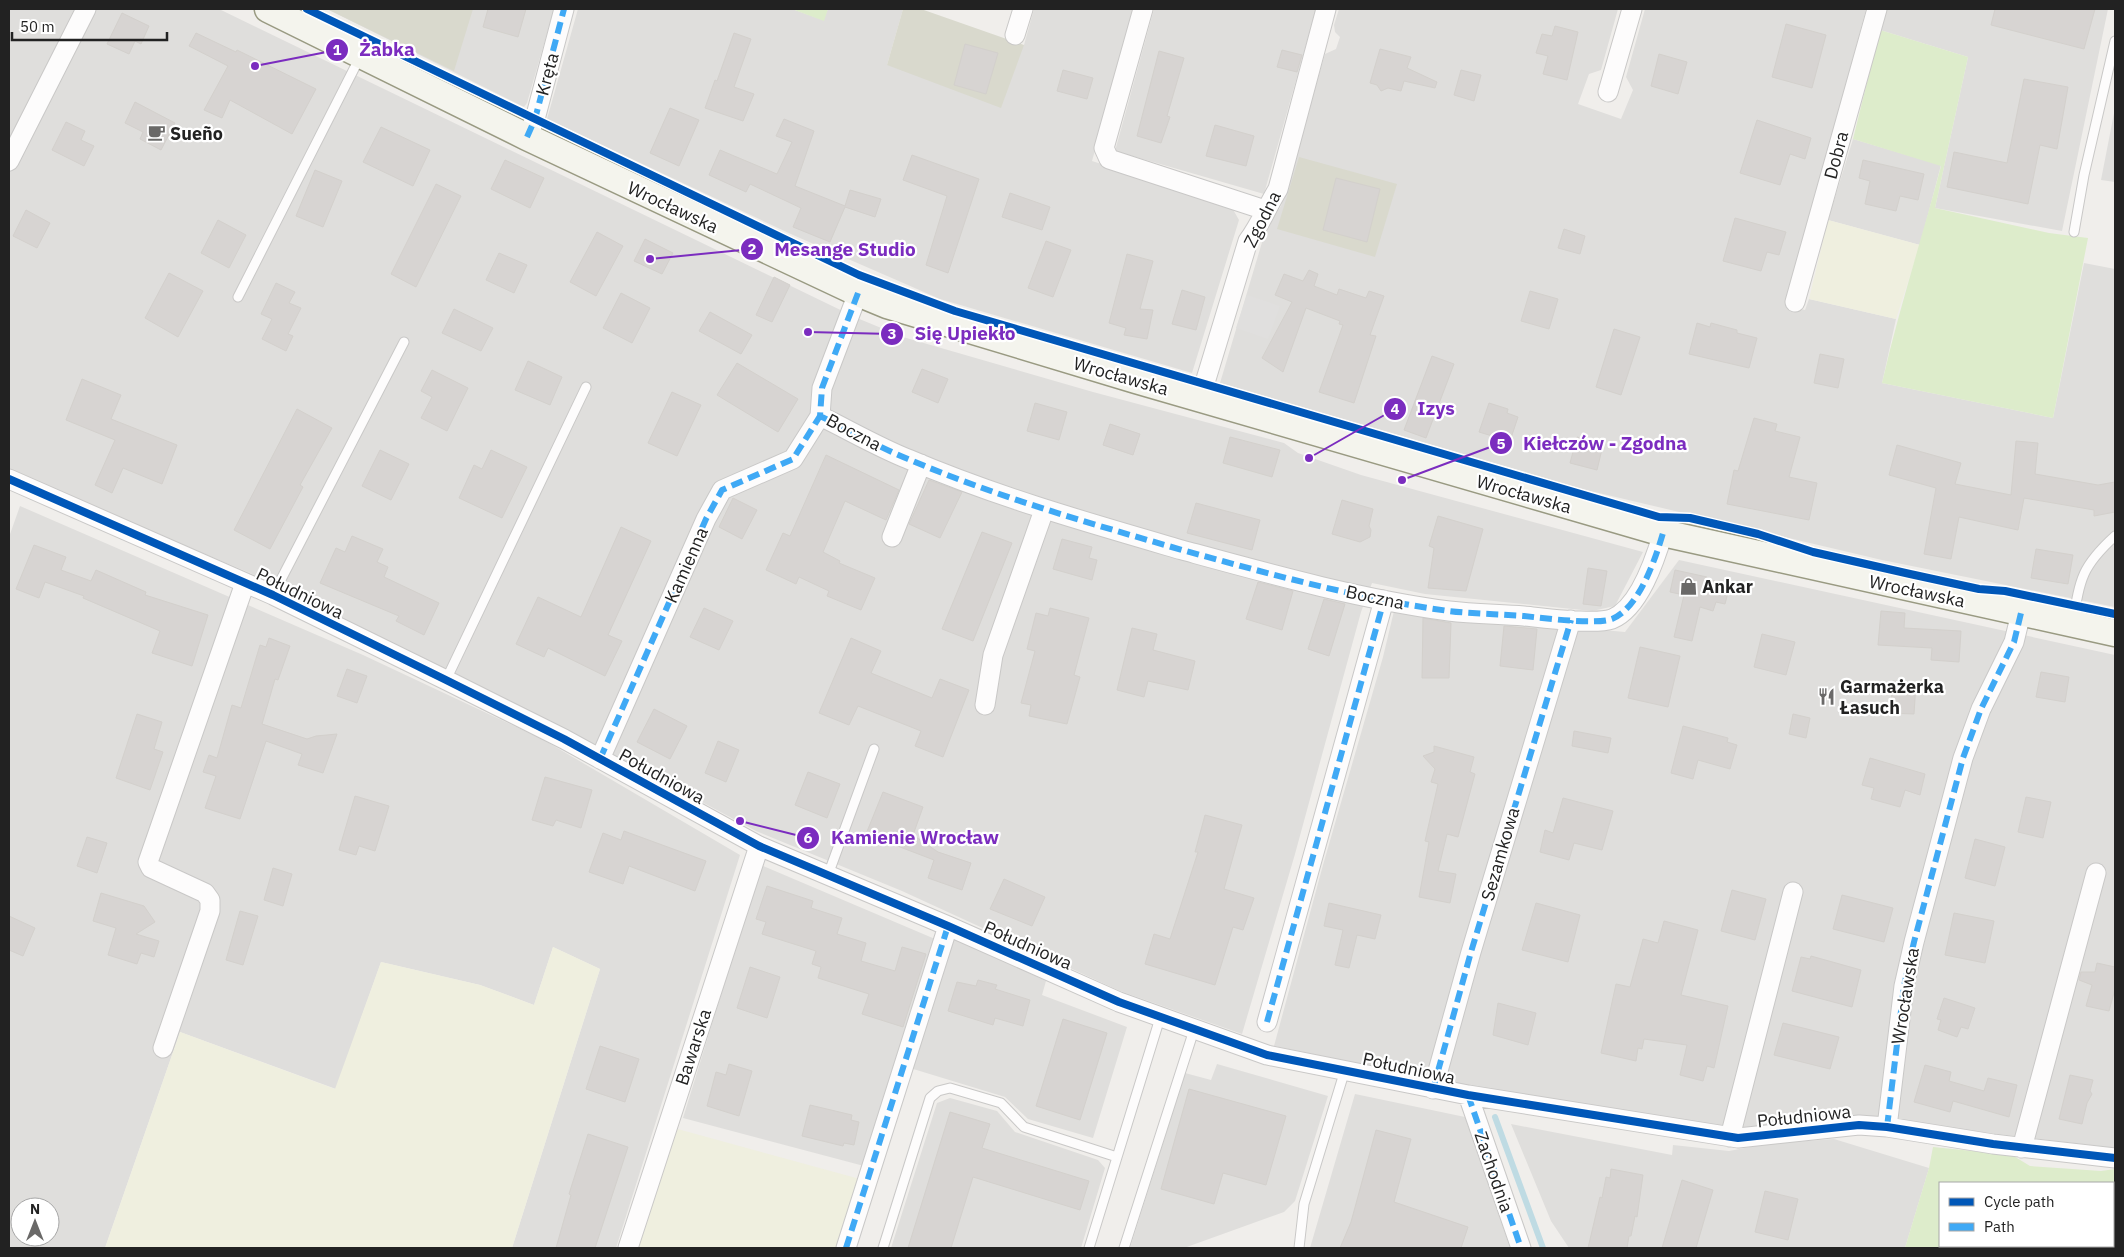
<svg xmlns="http://www.w3.org/2000/svg" width="2124" height="1257" font-family="'IBM Plex Sans',sans-serif">
<style>
.residential{fill:#dfdedc;fill-rule:evenodd}
.construction{fill:#d9d9cd}
.farmland{fill:#efefdf}
.grass{fill:#ddeccb;fill-rule:evenodd}
.parking{fill:#e0dfde}
.lines{fill:none;stroke-linecap:round;stroke-linejoin:round}
.stream{stroke:#bfdbe3;stroke-width:6}
.building{fill:#d7d4d2;stroke:#d3d0cc}
.lane-casing{stroke:#c9c8c7;stroke-width:11}
.street-casing{stroke:#c9c8c7;stroke-width:21}
.secondary-casing{stroke:#999a82;stroke-width:29}
.lane{stroke:#fdfcfc;stroke-width:9}
.street{stroke:#fdfcfc;stroke-width:19}
.secondary{stroke:#f4f4ed;stroke-width:26}
.quiet{stroke:#3fa9f5;stroke-width:6;stroke-dasharray:12 6;stroke-linecap:butt}
.cycleway-casing{stroke:#fff;stroke-width:11}
.cycleway{stroke:#0057b8;stroke-width:8}
.labels{text-anchor:middle;dominant-baseline:central;stroke-width:4.5;stroke-linejoin:round;paint-order:stroke}
.street-label{font-size:18px;fill:#222;stroke:#fff}
.poi-label{font-size:18px;font-weight:bold;fill:#222;stroke:#fff;text-anchor:start}
.leader{fill:none;stroke:#7b2cbf;stroke-width:2}
.callout-dot{fill:#7b2cbf;stroke:#fff;stroke-width:2}
.mark-label{font-size:15px;text-anchor:middle;font-weight:bold;fill:#fff}
.callout-label{font-size:19px;text-anchor:middle;font-weight:bold;fill:#7b2cbf;stroke:#fff;stroke-width:4.5;stroke-linejoin:round;paint-order:stroke}
</style>
<rect width="100%" height="100%" fill="#f0eeeb"/>
<path class="residential" d="M9,9h210l638,309 46,19 190,55 191,51 14,10 63,22 282,77 -28,54 -23,5 -167,-17 -53,-11 -11,29 -66,242 -53,180 -122,-43 -218,-100 -146,-60 -170,-91 -336,-167 -241,-102z
M327,9h227l-27,94 -3,4z
M578,9h214l31,11 5,-11h75l-16,56 137,-20 10,-36h100l-42,152 139,45 8,14 -47,153 -252,-74 -147,-64 -246,-116z
M1154,9h162l-52,185 -149,-43z
M1339,9h279l-17,61 -12,4 -11,30 43,15 12,-29 -7,-13 19,-68h221l-79,296 18,5 4,-11 87,20 -14,64 171,35 31,-155 31,6v338l-233,-47 -300,-71 -362,-106 46,-154 15,-23 44,-152 11,-5 4,-12 -5,-5 -1,-7z
M1886,9h222l-46,222 -127,-23 33,-151 -88,-27z
M2115,108v74l-14,-2z
M1853,139l88,26 -21,80 -92,-25z
M20,506l343,149 179,84 198,116 -124,393h-104l88,-279 -47,-22 -19,58 -54,-20 -99,-23 -45,127 -156,-57 -75,216h-96v-711zM20,1207h30v30h-30z
M1679,560l436,95v493l-256,-31 -111,13 -176,-23 -298,-61 49,-181 60,-208 11,-46 231,21z
M761,865l174,74 -71,227 -181,-48z
M951,937l95,44 -4,14 85,32 -34,111 -65,-19 -23,-22 -95,-29z
M1217,1064l111,32 -33,105 -11,11 -100,36h-54l55,-175 26,7z
M1355,1094l110,23 45,131h-200z
M950,1098l47,13 18,21 83,28 7,8 -24,80h-190l46,-145z
M1511,1124l161,31 1,-10 56,6 37,-7 68,-5 95,29 -24,80h-336l-18,-27z"/>
<path class="construction" d="M327,9h146l-19,62z
M903,9h18l103,36 -23,63 -114,-43z
M1299,157l98,27 -22,73 -98,-28z"/>
<path class="farmland" d="M1828,220l92,25 -24,74 -87,-20z
M553,947l47,22 -88,279h-407l75,-216 155,57 46,-127 99,23 54,20z
M674,1128l186,51 -21,69h-203z"/>
<path class="grass" d="M792,9h36l-4,12z
M1880,30l88,27 -33,151 114,25 39,5 -35,180 -171,-35c17,-74 40,-145 59,-217l-88,-27z
M1933,1147l79,8 18,11 71,5 14,-2v79h-210l24,-80zM1940,1183h173v63h-173z"/>
<path class="parking" d="M1247,295l33,11 -12,33 -32,-11z"/>
<g class="lines">
<path class="stream" d="M1495,1117l48,131"/>
</g>
<path class="building" d="M488,9h38l-8,28 -35,-10z
M1995,9h100l-11,40 -93,-24z
M122,13l27,13 -8,18 -6,-3 -6,13 -22,-10z
M1786,24l40,11 -14,53 -40,-11z
M1555,26l23,6 -11,48 -24,-6 5,-18 -12,-3 6,-19 10,2z
M196,33l40,19 1,-2 79,39 -24,45 -62,-34 -8,18 -18,-8 24,-44 -39,-20z
M734,33l17,6 -17,48 20,7 -11,27 -38,-13 10,-28 2,1z
M965,44l33,9 -12,41 -32,-9z
M1380,49l31,8 -4,11 30,14 -2,6 -31,-7 -3,10 -13,-3 -7,3 -4,-6 -7,-2z
M1282,50l20,5 -5,17 -20,-5z
M1159,51l25,7 -17,58 3,1 -9,26 -24,-7z
M1659,54l28,8 -9,32 -27,-8z
M1063,70l30,8 -6,21 -30,-8z
M1461,70l20,5 -7,26 -20,-6z
M2024,79l44,8 -11,62 -17,-4 -12,59 -81,-17 7,-35 53,11z
M135,102l40,21 -14,27 -21,-11 3,-7 -18,-9z
M670,108l29,12 -20,46 -29,-13z
M784,119l30,12 -19,55 50,20 5,-16 31,9 -6,18 -30,-10 -15,35 -37,-15 8,-19 -51,-24 -4,8 -37,-17 11,-25 57,24 15,-32 -16,-6z
M1757,120l54,18 -6,21 -15,-5 -10,31 -40,-12z
M66,122l19,9 -4,9 13,6 -10,20 -32,-16z
M1215,125l39,11 -8,30 -40,-10z
M381,127l49,23 -17,36 -50,-24z
M912,155l67,24 -31,94 -22,-8 21,-69 -44,-16z
M505,160l39,18 -14,30 -39,-19z
M1863,160l61,14 -6,26 -18,-4 -4,15 -31,-7 5,-23 -11,-3z
M315,170l27,11 -19,46 -27,-11z
M1336,178l44,11 -13,53 -44,-12z
M436,184l25,12 -45,91 -25,-13z
M1010,193l40,14 -8,23 -40,-13z
M26,210l24,13 -13,25 -24,-12z
M1735,218l51,14 -7,23 -12,-3 -6,19 -38,-10z
M218,220l28,15 -17,33 -28,-15z
M1564,229l21,7 -5,18 -22,-6z
M597,232l26,14 -27,50 -26,-14z
M645,239l28,14 -11,21 -28,-13z
M1046,241l25,9 -18,47 -25,-9z
M499,253l28,12 -13,28 -28,-13z
M1127,254l26,7 -13,48 13,1 -6,29 -23,-4 2,-7 -17,-5z
M1309,270l9,4 -4,12 23,9 2,-6 27,9 3,-7 15,5 -14,39 6,1 -22,67 -35,-11 24,-67 -4,-1 1,-3 -34,-13 -23,64 -21,-14 30,-56 -17,-7 9,-21 19,7z
M169,273l34,18 -25,46 -33,-19z
M774,277l16,8 -18,37 -16,-7z
M276,283l19,9 -6,11 12,5 -13,26 5,2 -7,15 -24,-12 10,-20 -11,-5z
M1182,290l23,7 -9,33 -24,-6z
M1530,291l28,8 -9,30 -28,-8z
M621,293l29,15 -18,35 -29,-15z
M454,309l39,19 -12,23 -39,-18z
M710,312l42,23 -11,19 -42,-23z
M1697,323l13,4 1,-4 26,7v3l20,5 -8,30 -60,-14z
M1614,329l26,8 -19,58 -25,-8z
M1820,354l24,5 -6,29 -24,-5z
M1432,356l22,8 -28,74 -22,-8z
M528,361l34,16 -12,28 -35,-15z
M737,363l61,36 -20,33 -61,-37z
M922,369l26,10 -10,24 -26,-11z
M432,370l36,18 -21,43 -26,-13 11,-21 -11,-6z
M82,379l39,16 -10,24 66,26 -15,39 -39,-16 -11,25 -17,-8 20,-45 -49,-20z
M672,392l29,13 -24,51 -29,-13z
M1035,403l32,9 -8,28 -32,-9z
M1489,403l19,6 -1,4 11,4 -7,21 -11,-3 -1,3 -20,-6z
M297,409l35,19 -32,57 3,2 -33,62 -36,-19z
M1754,418l23,6 -2,7 25,6 -11,40 28,6 -8,37 -82,-16 7,-34 4,1z
M1110,424l30,10 -7,21 -30,-10z
M1230,437l50,13 -8,27 -49,-14z
M1577,437l26,8 -6,25 -27,-7z
M2016,441l22,2 -3,31 63,11 17,-3v30l-21,4v-6l-70,-12 -6,32 -59,-13 -8,42 -27,-5 12,-66 -47,-13 8,-30 64,18 -6,21 56,11z
M380,450l29,14 -18,36 -29,-14z
M491,450l36,17 -25,51 -43,-20 15,-33 8,4z
M826,455l73,35 -13,30 -41,-19 -22,51 17,9 -1,2 36,15 -14,32 -34,-14 2,-5 -30,-14 -3,7 -30,-14 17,-37 7,3z
M929,480l33,12 -22,46 -31,-14z
M733,498l24,12 -15,29 -23,-12z
M1342,500l31,9 -4,17 2,4 -1,7 -10,5 -28,-8z
M1196,503l64,17 -8,30 -65,-17z
M1438,516l45,13 -17,62 -38,-3 6,-40 -5,-2z
M621,527l30,14 -43,94 14,6 -17,35 -57,-28 -4,9 -28,-13 22,-47 43,20z
M982,532l30,11 -39,98 -31,-12z
M352,536l31,13 -6,13 11,5 -4,10 55,26 -15,32 -28,-14 3,-5 -79,-33 16,-35 9,4z
M1062,539l30,8 -3,11 8,2 -5,20 -39,-11z
M34,545l32,12 -5,13 30,11 5,-11 50,22 -1,3 63,20 -16,51 -40,-13 8,-22 -77,-33 1,-2 -39,-14 -6,16 -23,-9z
M2036,549l37,6 -5,29 -37,-6z
M1588,568l19,3 -6,35 -18,-2z
M1675,570l32,7 -1,2 24,6 -5,19 -9,-2 -3,9 -13,-4 -8,34 -18,-4 10,-42 -14,-3z
M1258,582l35,9 -11,39 -36,-11z
M1324,599l21,5 -16,52 -21,-7z
M704,608l29,13 -14,29 -29,-13z
M1050,608l39,10 -15,57 6,2 -13,47 -38,-8 2,-11 -10,-2 14,-52 -8,-2 9,-36 12,3z
M1881,611l24,2 -1,15 57,3 -2,31 -28,-2 1,-12 -54,-3z
M1423,618l28,5 -2,55h-27z
M1504,626l33,3 -4,41 -33,-4z
M1132,628l25,6 -4,16 42,11 -7,29 -40,-9 -4,16 -27,-7z
M1762,634l33,8 -9,33 -32,-8z
M269,638l21,8 -12,34 -3,-1 -13,45 45,15 9,-3 21,-2 -14,39 -25,-8 4,-11 -36,-13 -26,78 -35,-11 11,-32 -13,-4 6,-17 8,3 15,-53 9,3 19,-63 6,2z
M851,638l30,13 -10,22 61,25 8,-19 29,11 -26,67 -28,-11 6,-15 -63,-25 -9,19 -30,-12z
M1640,647l40,9 -12,51 -40,-9z
M347,669l20,7 -10,27 -20,-7z
M2041,672l28,5 -4,25 -29,-5z
M1893,681l23,2 -2,31 -24,-1z
M654,709l33,17 -17,33 -33,-17z
M137,714l25,8 -8,27 9,3 -13,38 -34,-12z
M1793,714l17,4 -4,20 -17,-4z
M1683,726l45,12 -1,4 10,3 -7,24 -32,-9 -5,19 -22,-6z
M1574,731l37,7 -3,15 -36,-7z
M718,741l21,9 -13,32 -21,-9z
M1434,746l40,11 -4,15 5,2 -17,63 -11,-3 -9,37 18,3 -6,29 -31,-6 10,-55 -4,-1 13,-57 -7,-2 4,-13 -12,-13 11,-4z
M1870,758l55,16 -5,21 -15,-5 -5,17 -29,-8 3,-11 -12,-3z
M808,772l32,12 -13,34 -32,-13z
M545,777l47,13 -11,38 -25,-8 -3,6 -21,-6z
M883,792l40,15 -10,28 25,17 33,11 -9,27 -34,-12 6,-18 -68,-26z
M355,796l34,10 -14,45 -16,-5 -3,9 -17,-5z
M2026,797l25,5 -8,36 -25,-6z
M1563,798l50,13 -11,39 -28,-7 -5,17 -29,-8 5,-22 8,3z
M1205,815l37,10 -18,64 30,9 -11,32 -10,-3 -18,58 -70,-21 9,-30 16,5 28,-87h-3z
M624,831l82,30 -11,30 -66,-25 -6,18 -34,-12 14,-39 18,7z
M87,837l20,6 -10,30 -20,-7z
M1975,839l30,8 -10,39 -30,-8z
M273,868l19,6 -9,32 -19,-6z
M1004,879l41,18 -13,29 -42,-17z
M767,886l46,15 -2,7 31,10 -5,16 29,9 -5,18 34,10 7,-24 24,7 -23,73 -41,-13 7,-20 -51,-16 3,-11 -9,-3 4,-13 -54,-17 4,-12 -10,-3z
M1732,890l34,9 -11,41 -34,-9z
M101,893l43,13 11,16 -19,12 23,7 -5,16 -13,-4 -4,11 -29,-9 8,-27 -23,-7z
M1842,895l51,13 -9,34 -51,-13z
M1329,903l52,12 -6,24 -18,-4 -8,33 -14,-3 8,-35 -19,-4z
M1536,903l44,12 -12,47 -46,-12z
M240,911l18,5 -15,49 -17,-5z
M1954,913l40,8 -9,42 -40,-8z
M9,916l26,12 -12,28 -14,-6z
M1664,921l34,9 -17,65 47,11 -14,62 -7,-2 -4,15 -23,-6 7,-30 -43,-6 -2,10 -4,-1 -2,13 -35,-8 15,-69 14,3 13,-48 15,4z
M1811,956l50,14 -9,37 -60,-16 9,-34 9,2z
M2097,963l18,4v22l-6,22 -23,-5 6,-21 -13,-5 2,-8h14z
M750,967l30,10 -13,41 -30,-10z
M978,980l19,5 -2,4 35,11 -7,26 -28,-8 -2,7 -45,-14 9,-29 19,4z
M1944,998l31,10 -7,21 -7,-2 -4,10 -19,-7 3,-10 -4,-1z
M1498,1003l38,10 -8,32 -35,-10z
M1063,1019l44,14 -27,87 -44,-14z
M1783,1023l56,14 -9,32 -56,-14z
M600,1046l39,13 -14,43 -39,-13z
M729,1064l23,7 -13,45 -32,-10 9,-34 10,3z
M1925,1065l26,7 -2,9 35,10 4,-13 29,7 -8,32 -56,-16 -3,11 -36,-10z
M2070,1075l23,5 -3,11 2,3 -5,9 -5,21 -23,-5z
M1189,1089l97,27 -20,69 -43,-12 -9,31 -53,-15z
M810,1105l42,10 -1,5 8,2 -5,23 -10,-2 -1,3 -41,-10z
M950,1112l40,12 -8,24 107,33 -9,29 -107,-33 -22,71h-43z
M1376,1130l35,9 -17,63 74,25 -7,21h-121l11,-26z
M588,1134l40,13 -33,101h-39l15,-53 -2,-1z
M1611,1169l32,6 -6,42 -2,-1 -4,20h-2l-2,12h-39l12,-51 2,1 4,-21 4,1z
M1682,1180l31,10 -17,58h-34z
M1765,1191l33,8 -10,41 -33,-8z"/>
<g class="lines">
<defs>
<path id="lane" d="M2074,232l10,-57 31,-134
M238,297l122,-240
M273,595l131,-253
M2073,622c7,-44 9,-56 42,-86
M446,680l140,-293
M828,875l46,-126
M883,1248l47,-150 8,-7 12,-3 51,15 23,24 93,30
M1089,1248l71,-230
M1124,1248l70,-218
M1299,1248l5,-44 41,-134"/>
<path id="street" d="M1143,9l-39,139 5,11 156,51
M1015,35l8,-26
M1608,92l24,-83
M527,137l8,-18 29,-110
M9,161l77,-152
M858,293l-36,95 -2,28c29,14 58,31 88,43 89,38 181,64 274,91 88,24 177,49 267,61 25,3 50,3 75,5 19,2 71,9 88,3 27,-11 43,-59 51,-86
M1795,302l82,-293
M1200,399l48,-158c12,-16 19,-34 30,-52l48,-180
M9,479l264,116 173,85 118,59 195,107 189,80 171,76 148,53 201,40 270,43 121,-13 28,2 106,17 122,14
M892,537l29,-73
M985,705l8,-50 51,-145
M600,759l106,-240 16,-29 71,-31 27,-43
M1267,1022l117,-422
M163,1048l47,-137v-11l-5,-7 -54,-25 -3,-6 97,-279
M1433,1089l38,-137 100,-332
M1468,1095l53,153
M1887,1127l17,-141 10,-44 49,-184 18,-49 33,-67 7,-29
M1730,1137l63,-245
M2022,1148l74,-275
M628,1248l131,-402
M846,1248l102,-322"/>
<path id="secondary" d="M268,9l259,128 331,156 29,12 249,75 527,153 452,100"/>
</defs>
<use href="#lane" class="lane-casing"/>
<use href="#street" class="street-casing"/>
<use href="#secondary" class="secondary-casing"/>
<use href="#lane" class="lane"/>
<use href="#street" class="street"/>
<use href="#secondary" class="secondary"/>
<path class="quiet" d="M527,137l8,-18 29,-110
M858,293l-36,95 -2,28c29,14 58,31 88,43 89,38 181,64 274,91 88,24 177,49 267,61 25,3 50,3 75,5 19,2 71,9 88,3 27,-11 43,-59 51,-86
M600,759l106,-240 16,-29 71,-31 27,-43
M1267,1022l117,-422
M1433,1089l38,-137 100,-332
M1468,1095l53,153
M1887,1127l17,-141 10,-44 49,-184 18,-49 33,-67 7,-29
M846,1248l102,-322"/>
<defs>
<path id="cycleway" d="M307,9l552,266 96,36 704,206 31,1 68,16 55,18 97,22 69,15 26,2 110,23
M9,479l264,116 173,85 118,59 195,107 189,80 171,76 148,53 201,40 270,43 121,-13 28,2 106,17 122,14"/>
</defs>
<use href="#cycleway" class="cycleway-casing"/>
<use href="#cycleway" class="cycleway"/>
</g>
<defs>
<symbol id="cafe-bare" viewBox="-9 -9 18 18"><path d="M-5.5-4.5H6V0H3Q3 3.5 0 3.5H-2.5Q-5.5 3.5-5.5 0ZM3-3.2v2h1.7v-2ZM-6 4.5H4V6H-6Z" fill="#6a6968" stroke="#fff" stroke-width="2.5" paint-order="stroke"/></symbol>
<symbol id="shop-bare" viewBox="-9 -9 18 18"><path d="M-5-2.5h2.3a2.7 3.5 0 0 1 5.4 0H5L5.5 6h-11ZM-1.5-2.5h3a1.5 2.3 0 0 0-3 0Z" fill="#6a6968" stroke="#fff" stroke-width="2.5" paint-order="stroke"/></symbol>
<symbol id="restaurant-bare" viewBox="-9 -9 18 18"><path d="M-5-6h1v4h1v-4h1v4h1v-4h1v5L-1.5 .5V6h-2V.5L-5-1ZM5-6V6H3V1.5H1.5Q1.5-4 5-6Z" fill="#6a6968" stroke="#fff" stroke-width="2.5" paint-order="stroke"/></symbol>
</defs>
<g fill-rule="evenodd">
<use href="#cafe-bare" x="144" y="120" width="25" height="25"/>
<use href="#shop-bare" x="1676" y="574" width="25" height="25"/>
<use href="#restaurant-bare" x="1814" y="684" width="25" height="25"/>
</g>
<g class="labels">
<g class="street-label">
<text transform="translate(547 74) rotate(-75)">Kręta</text>
<text transform="translate(1836 155) rotate(-75)">Dobra</text>
<text transform="translate(673 207) rotate(25)">Wrocławska</text>
<text transform="translate(1262 219) rotate(-63)">Zgodna</text>
<text transform="translate(1121 376) rotate(16)">Wrocławska</text>
<text transform="translate(854 432) rotate(28)">Boczna</text>
<text transform="translate(1524 494) rotate(16)">Wrocławska</text>
<text transform="translate(686 565) rotate(-66)">Kamienna</text>
<text transform="translate(1917 591) rotate(12)">Wrocławska</text>
<text transform="translate(300 593) rotate(26)">Południowa</text>
<text transform="translate(1375 597) rotate(12)">Boczna</text>
<text transform="translate(662 776) rotate(29)">Południowa</text>
<text transform="translate(1500 854) rotate(-74)">Sezamkowa</text>
<text transform="translate(1028 945) rotate(24)">Południowa</text>
<text transform="translate(1905 996) rotate(-81)">Wrocławska</text>
<text transform="translate(693 1047) rotate(-72)">Bawarska</text>
<text transform="translate(1409 1068) rotate(12)">Południowa</text>
<text transform="translate(1804 1116) rotate(-6)">Południowa</text>
<text transform="translate(1494 1172) rotate(71)">Zachodnia</text>
</g>
<g class="poi-label">
<text x="170" y="133">Sueño</text>
<text x="1702" y="586">Ankar</text>
<text x="1840" y="686">Garmażerka<tspan x="1840" dy="21">Łasuch</tspan></text>
</g>
</g>
<path class="leader" d="M255 66L337 50M650 259L752 249M808 332L892 334M1309 458L1395 409M1402 480L1501 443M740 821L808 838"/>
<g class="callout-dot">
<circle cx="255" cy="66" r="5"/>
<circle cx="650" cy="259" r="5"/>
<circle cx="808" cy="332" r="5"/>
<circle cx="1309" cy="458" r="5"/>
<circle cx="1402" cy="480" r="5"/>
<circle cx="740" cy="821" r="5"/>
<circle cx="337" cy="50" r="12"/>
<circle cx="752" cy="249" r="12"/>
<circle cx="892" cy="334" r="12"/>
<circle cx="1395" cy="409" r="12"/>
<circle cx="1501" cy="443" r="12"/>
<circle cx="808" cy="838" r="12"/>
</g>
<g class="mark-label">
<text x="337" y="55">1</text>
<text x="752" y="254">2</text>
<text x="892" y="339">3</text>
<text x="1395" y="414">4</text>
<text x="1501" y="449">5</text>
<text x="808" y="843">6</text>
</g>
<g class="callout-label">
<text x="387" y="56">Żabka</text>
<text x="845" y="256">Mesange Studio</text>
<text x="965" y="340">Się Upiekło</text>
<text x="1436" y="415">Izys</text>
<text x="1605" y="450">Kiełczów - Zgodna</text>
<text x="915" y="844">Kamienie Wrocław</text>
</g>
<rect width="2124" height="1257" fill="none" stroke="#222222" stroke-width="20"/>
<rect x="1939" y="1182" width="175" height="65" fill="#ffffff" stroke="#a7a7a7"/>
<rect x="1949" y="1198" width="25" height="8" fill="#0057b8" stroke="#a7a7a7"/>
<text x="1984" y="1207" font-size="15" fill="#222222">Cycle path</text>
<rect x="1949" y="1223" width="25" height="8" fill="#3fa9f5" stroke="#a7a7a7"/>
<text x="1984" y="1232" font-size="15" fill="#222222">Path</text>
<g transform="translate(35 1222)"><circle r="24" fill="#ffffff" stroke="#a7a7a7"/>
<path d="M0-4L9 19L0 12L-9 19Z" fill="#6a6968"/>
<text y="-8" font-size="14" font-weight="bold" text-anchor="middle" fill="#222222">N</text>
</g>
<path d="M12 32v8h155v-8" fill="none" stroke="#222222" stroke-width="2.5"/>
<text x="20" y="32" font-size="15" fill="#222222" stroke="#ffffff" stroke-width="4" paint-order="stroke">50 m</text>
</svg>
